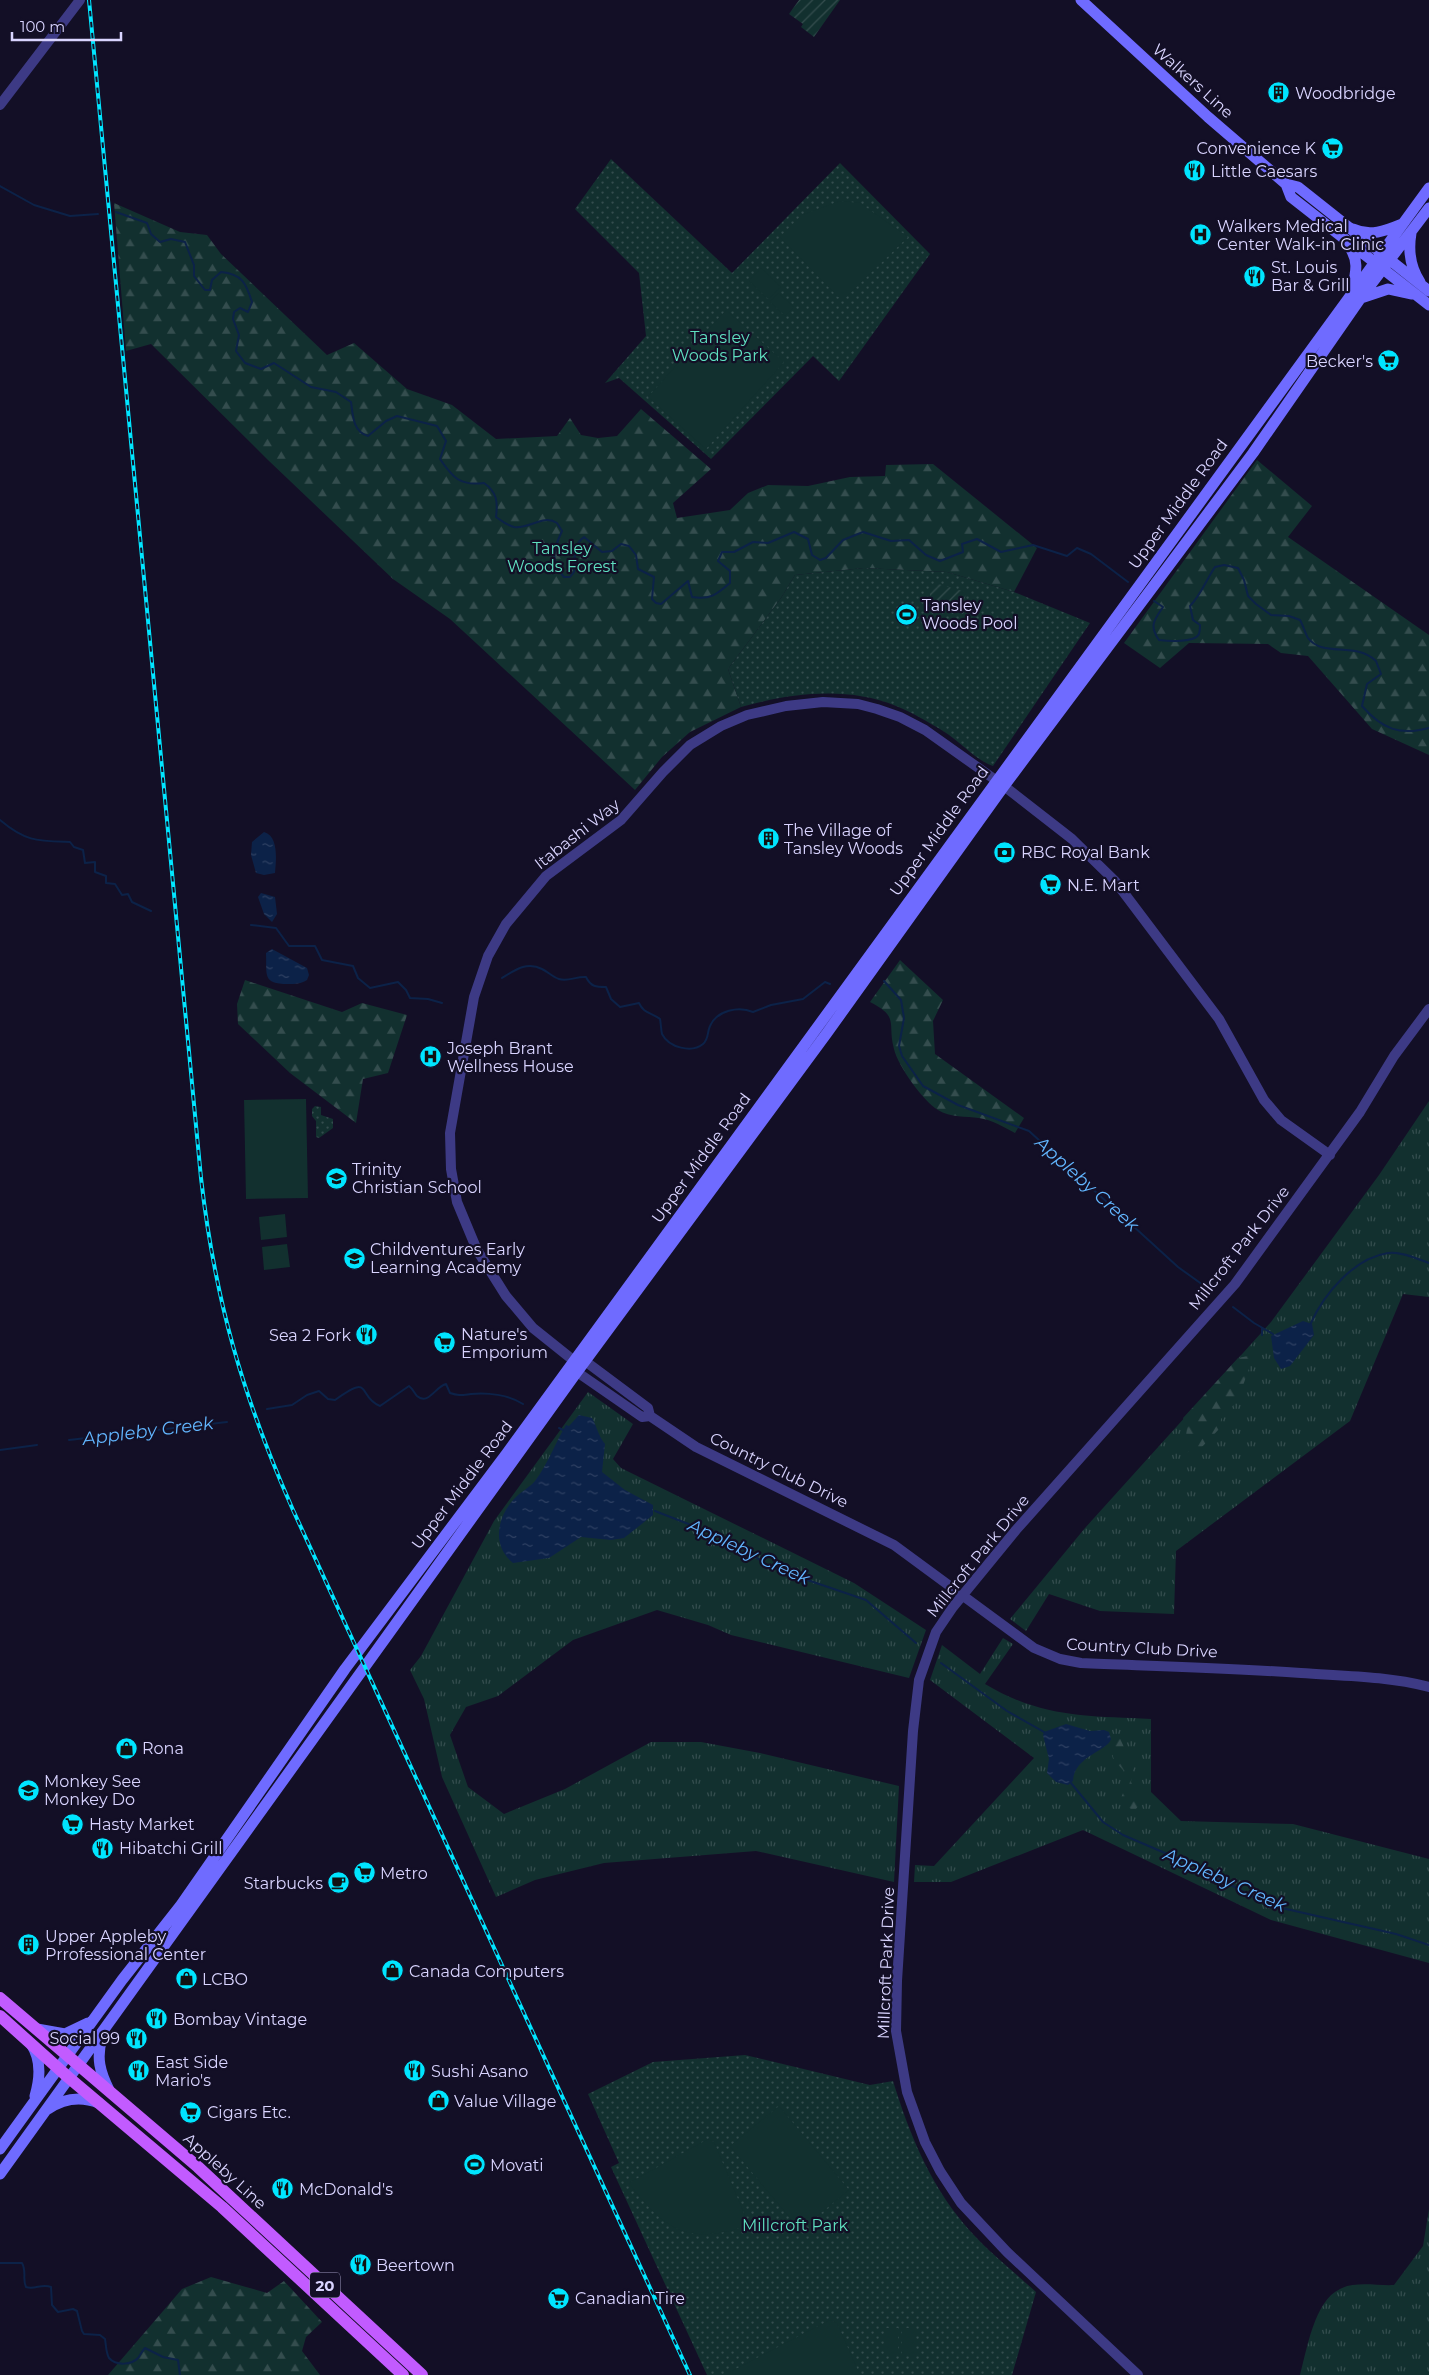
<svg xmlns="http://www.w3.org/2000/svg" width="1429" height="2375" font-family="Montserrat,sans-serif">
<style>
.grass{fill:url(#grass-tufts)}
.forest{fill:url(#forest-firs)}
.park{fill:url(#park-dots)}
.garden{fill:url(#garden-furrows)}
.pitch{fill:#12302f}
.water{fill:url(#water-ripples)}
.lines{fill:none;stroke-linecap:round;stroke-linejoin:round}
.stream{stroke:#0c2248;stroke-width:2}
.tertiary{stroke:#3d3a85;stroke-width:10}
.secondary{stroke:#6f6bff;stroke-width:11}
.primary{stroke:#c25bff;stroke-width:12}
.rail-casing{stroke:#00e5ff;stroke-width:4}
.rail{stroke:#130f26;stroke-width:2;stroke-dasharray:5.5;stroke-linecap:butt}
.labels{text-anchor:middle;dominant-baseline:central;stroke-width:4.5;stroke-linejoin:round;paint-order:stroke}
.shield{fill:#130f26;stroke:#9e99be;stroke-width:1}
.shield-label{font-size:15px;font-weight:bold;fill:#d9d4ff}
.street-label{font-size:16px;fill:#d9d4ff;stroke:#130f26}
.poi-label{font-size:16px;fill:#d9d4ff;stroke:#130f26;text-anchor:start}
.park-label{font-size:16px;fill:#5fe0c0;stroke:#130f26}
.water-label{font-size:18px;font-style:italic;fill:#62b6ff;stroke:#130f26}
</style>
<defs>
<pattern id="grass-tufts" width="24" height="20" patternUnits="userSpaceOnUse" patternTransform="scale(1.25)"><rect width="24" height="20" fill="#12302f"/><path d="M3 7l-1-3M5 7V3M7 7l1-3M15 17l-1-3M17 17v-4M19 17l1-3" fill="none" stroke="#344d4e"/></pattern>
<pattern id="forest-firs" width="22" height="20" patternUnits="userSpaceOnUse" patternTransform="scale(1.25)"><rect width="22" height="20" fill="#12302f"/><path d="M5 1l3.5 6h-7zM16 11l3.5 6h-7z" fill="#344d4e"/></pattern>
<pattern id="park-dots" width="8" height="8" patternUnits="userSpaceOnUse" patternTransform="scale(1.25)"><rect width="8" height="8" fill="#12302f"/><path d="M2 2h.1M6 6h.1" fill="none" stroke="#344d4e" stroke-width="1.8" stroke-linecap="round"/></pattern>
<pattern id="garden-furrows" width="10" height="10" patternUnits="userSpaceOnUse" patternTransform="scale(1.25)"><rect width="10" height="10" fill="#12302f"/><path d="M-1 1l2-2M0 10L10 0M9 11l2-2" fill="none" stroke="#344d4e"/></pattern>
<pattern id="water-ripples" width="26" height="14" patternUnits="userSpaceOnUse" patternTransform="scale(1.25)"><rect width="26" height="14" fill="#0c2248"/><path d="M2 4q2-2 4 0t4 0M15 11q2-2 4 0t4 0" fill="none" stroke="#2f4163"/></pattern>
</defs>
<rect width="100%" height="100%" fill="#130f26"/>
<path class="grass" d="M1429,1101v196l-26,-3 -53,127 -174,130 -2,63 -74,-3 -51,-17 -23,37 -16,-12 75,-91 186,-206 108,-147z
M588,1392l45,32 -20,35 8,9 233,115 72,47 -17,48 -178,-43 -23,-10 -51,-15 -84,30 -75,56 -32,11 -16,28 18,52 36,27 61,-25 86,-47h50l59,11 139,33 -5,96 -138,-31 -152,12 -69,17 -39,17 -54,-120 -18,-78 -14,-29 11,-14 73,-135z
M1003,1638l10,6 -28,40c57,34 102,32 166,35v73l30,29 112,3 136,35v104l-158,-43 -188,-90 -132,52h-37l1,-17 19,1 100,-108 -104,-78 12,-35 38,29z
M1429,2209v166h-129c7,-25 14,-74 40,-86 15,-8 37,-3 54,-4l29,-39z"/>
<path class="forest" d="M114,203l66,29 27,3 14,19 106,101 27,-12 53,46 45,16 44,34 61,-3 13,-18 11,17 17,3 19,-2 24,-27 70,60 -38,34 4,15 53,-8 18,-17 20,-8 40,1 42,-9 35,-1 1,-11 47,-1 104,84 -23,44 -67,-20 -83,-4 -69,7 -14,23 -53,71 13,38 -51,25 -28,25 -27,33 -185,-171 -57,-40 -125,-119 -117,-116 -25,7z
M1257,460l55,46 -24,31 141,98v120l-57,-26 -64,-73 -27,-3 -13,-9 -79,-1 -29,25 -36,-25z
M900,960l43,40 -10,21 2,33 89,64 -9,15c-11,-6 -23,-13 -36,-15 -12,-2 -29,0 -41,-8 -15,-9 -40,-44 -44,-61 -7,-26 6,-32 -24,-47z
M245,980l97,32 20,-9 45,12 -19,58 -25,6 -7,44 -66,-50 -52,-49 -1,-20z
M1248,1356l4,4 -12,34 -4,8 -15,17 -1,9 -19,20 -8,1 -7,4 -2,-1 3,-24 -4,-10 55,-60z
M1115,1735l5,3 13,30 -2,14 7,15 1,8 -3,4h-5l-7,-5 -3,-6 4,-10 -2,-18 -9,-10 -2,-7z
M211,2277l56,16 17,-12 38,41 -16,15 -4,14 18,24h-212l74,-86z"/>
<path class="park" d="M611,159l121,114 108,-110 90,91 -91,127 -26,-25 -102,103 -92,-81 -14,5 41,-47 -7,-63 -64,-64z
M864,568l83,4 67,20 76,31 -97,143c-18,-6 -33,-25 -50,-35 -15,-9 -31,-19 -47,-25 -49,-20 -105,-13 -155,1l-13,-38 53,-71 14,-23z
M315,1106l6,1v8l12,4v9l-14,10 -3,-1v-16l-4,-5v-7z
M745,2055l125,30 23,-4c16,52 36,101 71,143 21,25 48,46 72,68l-24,83h-305l-96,-208 8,-4 -31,-69 65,-32z"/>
<path class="garden" d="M799,0h41l-26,37 -13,-10 2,-3 -14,-10z
M935,583l31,9 -1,6 -12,15 -11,-6 -12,-2v-17z"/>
<path class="pitch" d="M840,201l20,2 48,34 -62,60h-8l-58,-60 22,-22z
M761,268l20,19 -13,12 -19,-18z
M778,293l16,14 -9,9 -15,-14z
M726,310l58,52 -78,87 -58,-52z
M306,1099l2,99 -62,1 -2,-99z
M285,1214l2,23 -26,3 -2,-23z
M287,1244l3,23 -26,3 -2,-23z
M779,2106l70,84 -49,40 -70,-84z
M708,2139l6,3 35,83c-60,21 -84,6 -120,-42z
M830,2320l7,3 23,52h-129l-1,-3z
M886,2328h12v26h-12z
M902,2328h12v26h-12z"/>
<path class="water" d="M264,832c15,4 12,29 11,41l-11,2 -8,-2 -5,-18 1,-13z
M261,893l14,4 2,17 -5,8 -8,-8 -6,-17z
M272,949l35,19 2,7 -2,5c-6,4 -12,4 -19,4 -26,0 -21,-9 -22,-31z
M1303,1321l9,3 2,11 -24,31 -9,3 -7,-11 -3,-22z
M579,1415l13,3c5,9 6,17 13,26l-3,28 23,18 28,15v10l-29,23 -13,2 -30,-3 -32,21 -36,5c-23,-19 -15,-49 4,-67 5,-5 13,-9 18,-15 13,-17 20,-38 31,-56l3,1z
M1066,1724l24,7 14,-1 5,2 2,7c-3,12 -37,17 -38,42l-5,4 -12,-3 -9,-9 2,-14 -6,-24 1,-3z"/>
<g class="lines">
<path class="stream" d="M0,186l34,19 36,11 28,-2
M116,212l31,11 4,11 9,8 11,-3 14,3 9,23v11l11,14h5l2,-10 9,-8c21,2 25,11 31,30l-4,10 -8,-4 -6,4 -1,7 6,16 -3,16 9,12 16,6 13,-6 37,24 25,5 15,10c2,14 2,30 17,34l18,-15 11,-5 40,10 9,15 -6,18c13,19 20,27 44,24 13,9 14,19 12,34 6,4 12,9 18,10 16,2 29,-13 43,-4l5,8c-8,17 -13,30 2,46h6l4,-5c2,-14 -3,-25 10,-35l18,15 10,-1 9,-7 8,2 7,9 2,14 16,8 -2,22 4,4 5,1 27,-23 4,16c18,3 24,-2 38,-14v-12l-12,-10 4,-9h12l19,-10 15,1 26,-11 14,7 4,16 8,5 6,-2 17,-18 20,-8 28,9 18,-1 17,15 14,6 23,-9 -1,-8 15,-5 24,13 32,-7 34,11 10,-8 14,6 37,28
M1154,601l9,6c-9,13 -14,19 -4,33 8,1 36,3 40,-6 1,-3 1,-6 1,-9l-7,-5 -3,-14c11,-11 16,-26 25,-39l9,-2 14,3 6,12 4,16 8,8 15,11 18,1 11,4c3,5 5,13 8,18 15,20 47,3 68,23l5,13 -14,10 -5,22c20,23 38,30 67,22
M0,820c26,22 38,21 70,22l4,5 9,3 2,13 10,-1v10l11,4v7l9,1 7,11 6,-1 4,8 19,9
M251,925l25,3 13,18h26l7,14 31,6 5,12 12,10 28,-6 8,8 4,8 18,1 14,4
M502,978c13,-8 25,-17 40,-9 6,3 11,8 17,10 9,3 18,-3 27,-2 5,10 10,10 20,10l5,12 9,8 19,-4c5,11 12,9 21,16 1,5 1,11 2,15 7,14 30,19 41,10 6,-5 4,-12 7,-18 7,-16 29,-20 43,-14l18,-7 32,-6 22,-17 5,2
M884,981l17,19 3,18 -5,28 3,10 21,30 35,19 71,26 149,136 32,23
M1233,1307l21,16 19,11
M1311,1323c13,-29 43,-65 77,-70 12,-2 30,6 41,10
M1262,1328v7
M267,1409l25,-4 15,-10 12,-4 9,8 7,1c38,-28 22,-3 45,6l29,-20c4,3 5,7 8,10 11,10 19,-10 29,-12l4,9c9,3 12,2 21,1 16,-2 38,1 52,10
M559,1428l4,2
M69,1440l158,-18
M0,1450l37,-5
M655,1511l72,28 41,26 16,7 82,28 50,43
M941,1663l66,48 37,21
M1071,1783l32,39 20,13 77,33 51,28 22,10 123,28 33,11
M0,2263h22c5,9 0,16 4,24 9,3 16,-4 25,0l1,18 6,7 15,-3 4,2 5,20 2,3 16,1 5,4c1,6 1,14 4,19 7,8 23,7 29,0 3,-4 4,-7 7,-10l18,9 15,3 2,15"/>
<path class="tertiary" d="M0,105l80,-105
M1330,1155l-49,-35 -17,-20 -45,-81 -104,-138 -43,-42 -68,-53 -79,-56 -25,-13 -23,-8 -19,-5 -35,-2 -37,4 -39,9 -26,11 -31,19 -27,27 -42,48 -75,56 -40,48 -18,32 -14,41 -24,136 1,36 6,33 20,48 29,46 27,32 40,32 4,12 65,45 8,-1 46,31 198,98 140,103 26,11 21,4c73,3 146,5 220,10 42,3 86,3 128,14
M578,1361h7l63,47 2,8
M1138,2375l-131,-123 -46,-49 -21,-32 -15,-29 -18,-50 -11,-61 1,-50 16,-250 6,-51 17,-48 17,-25 63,-77 219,-246 125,-172 34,-56 35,-47"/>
<path class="secondary" d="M1081,0l127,117 78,67 5,13 138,108
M1286,184l12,3 131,104
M1353,229c17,8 32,2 49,-5
M1411,233c-3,18 -1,34 9,49
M1347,244c13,15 9,29 5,46
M1361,298l27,-9 23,5
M37,2029l28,5 23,-11
M102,2038c-6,20 -2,34 7,52
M31,2044c11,16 9,35 4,52
M48,2109c16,-11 33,-13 51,-6
M0,2149l122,-169 59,-75 164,-236 162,-216 922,-1265
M0,2174l574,-798 253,-343 177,-247 249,-333 107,-154 69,-91"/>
<path class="primary" d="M0,1998l198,169 224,208
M0,2016l68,61 154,130 181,168"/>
<defs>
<path id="rail" d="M89,0l112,1178c14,123 42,219 92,332l397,865"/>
</defs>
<use href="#rail" class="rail-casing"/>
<use href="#rail" class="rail"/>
</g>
<defs>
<symbol id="building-disc" viewBox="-11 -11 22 22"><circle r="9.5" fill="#00e5ff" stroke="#130f26"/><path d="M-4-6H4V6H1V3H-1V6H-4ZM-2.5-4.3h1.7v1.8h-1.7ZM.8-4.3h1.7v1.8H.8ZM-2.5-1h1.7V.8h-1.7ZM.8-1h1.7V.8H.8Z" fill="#111"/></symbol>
<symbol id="supermarket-disc" viewBox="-11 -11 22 22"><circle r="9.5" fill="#00e5ff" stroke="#130f26"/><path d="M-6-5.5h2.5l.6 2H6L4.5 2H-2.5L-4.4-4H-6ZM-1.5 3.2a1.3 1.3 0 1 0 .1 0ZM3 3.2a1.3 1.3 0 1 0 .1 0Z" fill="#111"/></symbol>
<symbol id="restaurant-disc" viewBox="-11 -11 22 22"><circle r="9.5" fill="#00e5ff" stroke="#130f26"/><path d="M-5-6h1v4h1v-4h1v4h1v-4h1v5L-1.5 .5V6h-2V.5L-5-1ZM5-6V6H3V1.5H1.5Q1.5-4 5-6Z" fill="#111"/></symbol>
<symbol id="hospital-disc" viewBox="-11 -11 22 22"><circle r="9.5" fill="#00e5ff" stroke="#130f26"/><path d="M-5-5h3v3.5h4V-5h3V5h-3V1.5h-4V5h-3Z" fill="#111"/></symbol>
<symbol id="stadium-disc" viewBox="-11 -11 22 22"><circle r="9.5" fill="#00e5ff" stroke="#130f26"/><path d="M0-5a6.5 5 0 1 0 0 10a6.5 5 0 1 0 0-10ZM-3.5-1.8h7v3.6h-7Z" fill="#111"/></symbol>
<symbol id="bank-disc" viewBox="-11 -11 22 22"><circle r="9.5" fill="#00e5ff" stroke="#130f26"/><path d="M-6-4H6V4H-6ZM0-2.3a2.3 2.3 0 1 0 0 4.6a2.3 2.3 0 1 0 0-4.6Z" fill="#111"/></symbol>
<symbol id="school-disc" viewBox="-11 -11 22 22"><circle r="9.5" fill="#00e5ff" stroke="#130f26"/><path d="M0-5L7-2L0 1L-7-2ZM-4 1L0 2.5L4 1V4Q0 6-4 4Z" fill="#111"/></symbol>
<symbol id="shop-disc" viewBox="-11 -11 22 22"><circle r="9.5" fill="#00e5ff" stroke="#130f26"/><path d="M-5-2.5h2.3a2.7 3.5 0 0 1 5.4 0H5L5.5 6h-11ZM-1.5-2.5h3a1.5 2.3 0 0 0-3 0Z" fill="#111"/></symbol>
<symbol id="cafe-disc" viewBox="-11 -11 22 22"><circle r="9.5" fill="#00e5ff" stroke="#130f26"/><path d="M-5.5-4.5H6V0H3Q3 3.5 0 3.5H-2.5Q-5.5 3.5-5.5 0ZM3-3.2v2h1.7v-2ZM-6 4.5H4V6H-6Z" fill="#111"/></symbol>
</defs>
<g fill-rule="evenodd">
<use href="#building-disc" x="1266" y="80" width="25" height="25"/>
<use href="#supermarket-disc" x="1320" y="136" width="25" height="25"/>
<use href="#restaurant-disc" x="1182" y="158" width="25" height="25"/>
<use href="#hospital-disc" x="1188" y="222" width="25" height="25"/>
<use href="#restaurant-disc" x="1242" y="264" width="25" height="25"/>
<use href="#supermarket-disc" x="1376" y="348" width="25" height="25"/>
<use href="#stadium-disc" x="894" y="602" width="25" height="25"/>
<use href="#building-disc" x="756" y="826" width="25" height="25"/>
<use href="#bank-disc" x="992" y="840" width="25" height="25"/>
<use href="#supermarket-disc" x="1038" y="872" width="25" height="25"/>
<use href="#hospital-disc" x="418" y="1044" width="25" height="25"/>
<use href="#school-disc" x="324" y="1166" width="25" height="25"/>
<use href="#school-disc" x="342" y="1246" width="25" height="25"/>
<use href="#restaurant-disc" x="354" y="1322" width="25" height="25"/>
<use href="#supermarket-disc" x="432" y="1330" width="25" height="25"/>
<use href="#shop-disc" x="114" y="1736" width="25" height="25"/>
<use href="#school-disc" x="16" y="1778" width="25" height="25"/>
<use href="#supermarket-disc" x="60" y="1812" width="25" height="25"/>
<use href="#restaurant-disc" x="90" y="1836" width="25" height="25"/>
<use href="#supermarket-disc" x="352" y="1860" width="25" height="25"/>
<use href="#cafe-disc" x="326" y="1870" width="25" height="25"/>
<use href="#building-disc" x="16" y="1932" width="25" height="25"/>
<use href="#shop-disc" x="380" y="1958" width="25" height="25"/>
<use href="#shop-disc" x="174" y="1966" width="25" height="25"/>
<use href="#restaurant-disc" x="144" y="2006" width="25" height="25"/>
<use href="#restaurant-disc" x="124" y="2026" width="25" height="25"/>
<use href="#restaurant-disc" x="126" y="2058" width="25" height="25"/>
<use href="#restaurant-disc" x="402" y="2058" width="25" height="25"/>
<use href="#shop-disc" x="426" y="2088" width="25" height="25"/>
<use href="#supermarket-disc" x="178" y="2100" width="25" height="25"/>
<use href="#stadium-disc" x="462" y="2152" width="25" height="25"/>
<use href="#restaurant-disc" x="270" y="2176" width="25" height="25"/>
<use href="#restaurant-disc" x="348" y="2252" width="25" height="25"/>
<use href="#supermarket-disc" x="546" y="2286" width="25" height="25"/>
</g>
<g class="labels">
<rect class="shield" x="310" y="2272.5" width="30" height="25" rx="4"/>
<g class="shield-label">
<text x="325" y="2285">20</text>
</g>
<g class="street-label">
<text transform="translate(1193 81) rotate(42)">Walkers Line</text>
<text transform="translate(1178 504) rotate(-54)">Upper Middle Road</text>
<text transform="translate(939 831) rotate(-54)">Upper Middle Road</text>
<text transform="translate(577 834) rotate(-38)">Itabashi Way</text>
<text transform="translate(701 1158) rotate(-54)">Upper Middle Road</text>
<text transform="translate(1239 1248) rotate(-52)">Millcroft Park Drive</text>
<text transform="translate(779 1470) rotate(26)">Country Club Drive</text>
<text transform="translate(462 1485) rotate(-53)">Upper Middle Road</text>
<text transform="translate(978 1556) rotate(-51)">Millcroft Park Drive</text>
<text transform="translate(1142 1648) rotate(3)">Country Club Drive</text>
<text transform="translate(886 1963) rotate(-88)">Millcroft Park Drive</text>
<text transform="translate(225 2171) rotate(42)">Appleby Line</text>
</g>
<g class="poi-label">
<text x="1295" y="93">Woodbridge</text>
<text x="1316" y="148" text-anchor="end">Convenience K</text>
<text x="1211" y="171">Little Caesars</text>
<text x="1217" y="226">Walkers Medical<tspan x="1217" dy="18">Center Walk-in Clinic</tspan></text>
<text x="1271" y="267">St. Louis<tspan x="1271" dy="18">Bar &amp; Grill</tspan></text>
<text x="1373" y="361" text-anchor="end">Becker's</text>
<text x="922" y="605">Tansley<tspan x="922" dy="18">Woods Pool</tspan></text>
<text x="784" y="830">The Village of<tspan x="784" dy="18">Tansley Woods</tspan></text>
<text x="1021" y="852">RBC Royal Bank</text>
<text x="1067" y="885">N.E. Mart</text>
<text x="447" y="1048">Joseph Brant<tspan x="447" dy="18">Wellness House</tspan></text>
<text x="352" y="1169">Trinity<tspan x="352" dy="18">Christian School</tspan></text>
<text x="370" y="1249">Childventures Early<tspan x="370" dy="18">Learning Academy</tspan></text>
<text x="461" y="1334">Nature's<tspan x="461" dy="18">Emporium</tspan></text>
<text x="351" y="1335" text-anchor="end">Sea 2 Fork</text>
<text x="142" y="1748">Rona</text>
<text x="44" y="1781">Monkey See<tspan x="44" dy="18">Monkey Do</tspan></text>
<text x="89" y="1824">Hasty Market</text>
<text x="119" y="1848">Hibatchi Grill</text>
<text x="380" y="1873">Metro</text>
<text x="323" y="1883" text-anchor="end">Starbucks</text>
<text x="45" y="1936">Upper Appleby<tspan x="45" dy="18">Prrofessional Center</tspan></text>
<text x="409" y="1971">Canada Computers</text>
<text x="202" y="1979">LCBO</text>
<text x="173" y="2019">Bombay Vintage</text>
<text x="120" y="2038" text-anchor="end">Social 99</text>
<text x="155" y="2062">East Side<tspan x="155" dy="18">Mario's</tspan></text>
<text x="431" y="2071">Sushi Asano</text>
<text x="454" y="2101">Value Village</text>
<text x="207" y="2112">Cigars Etc.</text>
<text x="490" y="2165">Movati</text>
<text x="299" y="2189">McDonald's</text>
<text x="376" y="2265">Beertown</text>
<text x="575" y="2298">Canadian Tire</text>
</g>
<g class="park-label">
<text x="720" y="337">Tansley<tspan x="720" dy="18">Woods Park</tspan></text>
<text x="562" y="548">Tansley<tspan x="562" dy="18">Woods Forest</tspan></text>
<text x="795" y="2225">Millcroft Park</text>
</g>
<g class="water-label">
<text transform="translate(1087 1184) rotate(42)">Appleby Creek</text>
<text transform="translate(148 1431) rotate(-7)">Appleby Creek</text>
<text transform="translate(749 1552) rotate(25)">Appleby Creek</text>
<text transform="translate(1225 1880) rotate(24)">Appleby Creek</text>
</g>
</g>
<path d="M12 32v8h109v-8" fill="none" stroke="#d9d4ff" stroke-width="2.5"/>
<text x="20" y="32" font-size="15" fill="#d9d4ff" stroke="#130f26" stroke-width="4" paint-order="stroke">100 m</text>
</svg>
